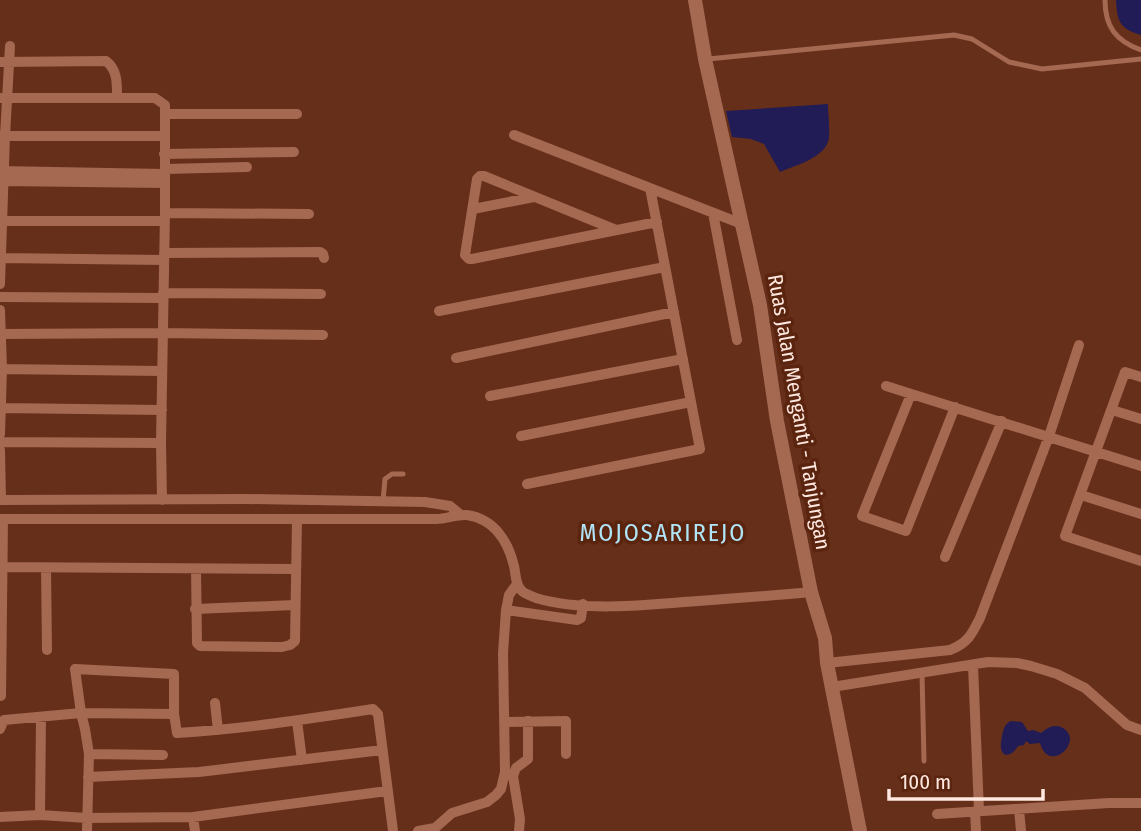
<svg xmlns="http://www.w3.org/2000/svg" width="1141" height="831" font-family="'Fira Sans Condensed',sans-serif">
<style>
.water{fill:#211c56}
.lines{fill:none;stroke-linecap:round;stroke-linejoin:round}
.service{stroke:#a56851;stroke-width:5}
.minor{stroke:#a56851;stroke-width:10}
.secondary{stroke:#a56851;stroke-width:14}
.labels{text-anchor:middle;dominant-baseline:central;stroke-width:7;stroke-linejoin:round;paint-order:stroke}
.street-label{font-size:21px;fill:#fee8e0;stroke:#5a240e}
.quarter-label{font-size:24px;letter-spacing:2px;fill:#b0e5f7;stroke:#5a240e}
</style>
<rect width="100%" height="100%" fill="#662f1a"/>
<path class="water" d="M1116,0h25v35c-22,-6 -24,-15 -25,-35z
M828,104c0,11 2,24 1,34 -3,20 -33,27 -49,34l-16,-28 -13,-5 -19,-2 -6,-26z
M1011,721l11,1 6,9 5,-1 8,3c6,-5 12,-9 20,-6 26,12 -12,49 -21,16l-10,1 -4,-3 -2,4 -6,1c-4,8 -15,14 -17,2 -1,-3 2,-21 5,-23 1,-2 3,-3 5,-4z"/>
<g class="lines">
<path class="service" d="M1105,0c0,27 11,41 36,50
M708,59l246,-24 18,4 37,23 33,7 99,-10
M383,501l2,-22 7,-5h11
M922,673l2,88"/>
<path class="minor" d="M0,62l106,-1c12,9 11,24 11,37
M0,98h155l10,7v108l-4,230 1,57
M165,114h132
M514,135l228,89
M1,136h163
M164,154l130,-2
M165,169l82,-2
M0,171l164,3
M1,181l164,2
M473,209l61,-12
M165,213l144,1
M713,213l24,127
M0,221h165
M616,230l-132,-54h-4l-3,3 -12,76 4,4h3l185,-37
M164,253l156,-1 3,2 1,4
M0,258l163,2
M0,284l5,-148 5,-90
M163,293l158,1
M0,297l163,1
M0,310l2,59 -2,65
M439,311l226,-44
M0,334l163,-1 160,2
M456,358l218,-46
M0,369l162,2
M1141,377l-16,-5 -60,164 76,25
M886,386l255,80
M911,394l-49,122 44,15 49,-124
M490,396l193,-37
M0,408l162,2
M1112,410l29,9
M521,436l170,-34
M0,442l161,1
M0,450l1,50
M527,484l173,-35 -50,-261
M1081,495l60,19
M0,500l247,-1 178,3 25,4 11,9
M0,519h436c10,0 22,-5 31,-4 27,4 41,26 47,51 2,8 1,19 8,25 3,3 10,5 14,7 43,13 103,8 148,4 42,-3 85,-6 127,-10
M945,557l57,-136
M0,567l296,2
M46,568l1,82
M196,569l1,74 3,3 82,1 8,-2 5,-4 2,-122
M195,609l100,-4
M506,610l71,10 4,-2 2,-14
M827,663l123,-13c18,-7 22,-16 30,-32l69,-182 30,-91
M973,665l6,146
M832,687l156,-25 29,1 14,3 26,8 28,14 42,37 14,5
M1,696l2,-177
M215,703l3,27
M297,721l5,39
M504,722l62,-1v33
M0,729l4,-9 77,-7 93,1
M89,754l74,1
M88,777l111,-5 183,-22
M1019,809l2,22
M975,811l1,20
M937,814l172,-11h32
M40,815l1,-98
M0,817l40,-2 47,3 106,-1 194,-26
M193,817l2,14
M87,831l2,-77 -4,-25 -4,-16 -6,-44 99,5v40l3,19c66,-4 131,-14 196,-24l5,5 15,117
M418,831l17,-3 17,-15 35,-11 9,-7 5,-6 4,-17 -2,-119 3,-43 3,-15 8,-11
M519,831l1,-12 -7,-43 3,-8 12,-9v-38"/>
<path class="secondary" d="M695,0l10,59 55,246 17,116 34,171 14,46 2,25 33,168"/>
</g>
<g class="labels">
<g class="street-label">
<text transform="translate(799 412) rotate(80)">Ruas Jalan Menganti - Tanjungan</text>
</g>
<g class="quarter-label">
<text x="663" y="533">MOJOSARIREJO</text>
</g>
</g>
<path d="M889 789v10h154v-10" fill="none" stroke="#fee8e0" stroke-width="3.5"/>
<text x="900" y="789" font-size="21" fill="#fee8e0" stroke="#5a240e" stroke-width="5" paint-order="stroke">100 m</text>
</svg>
